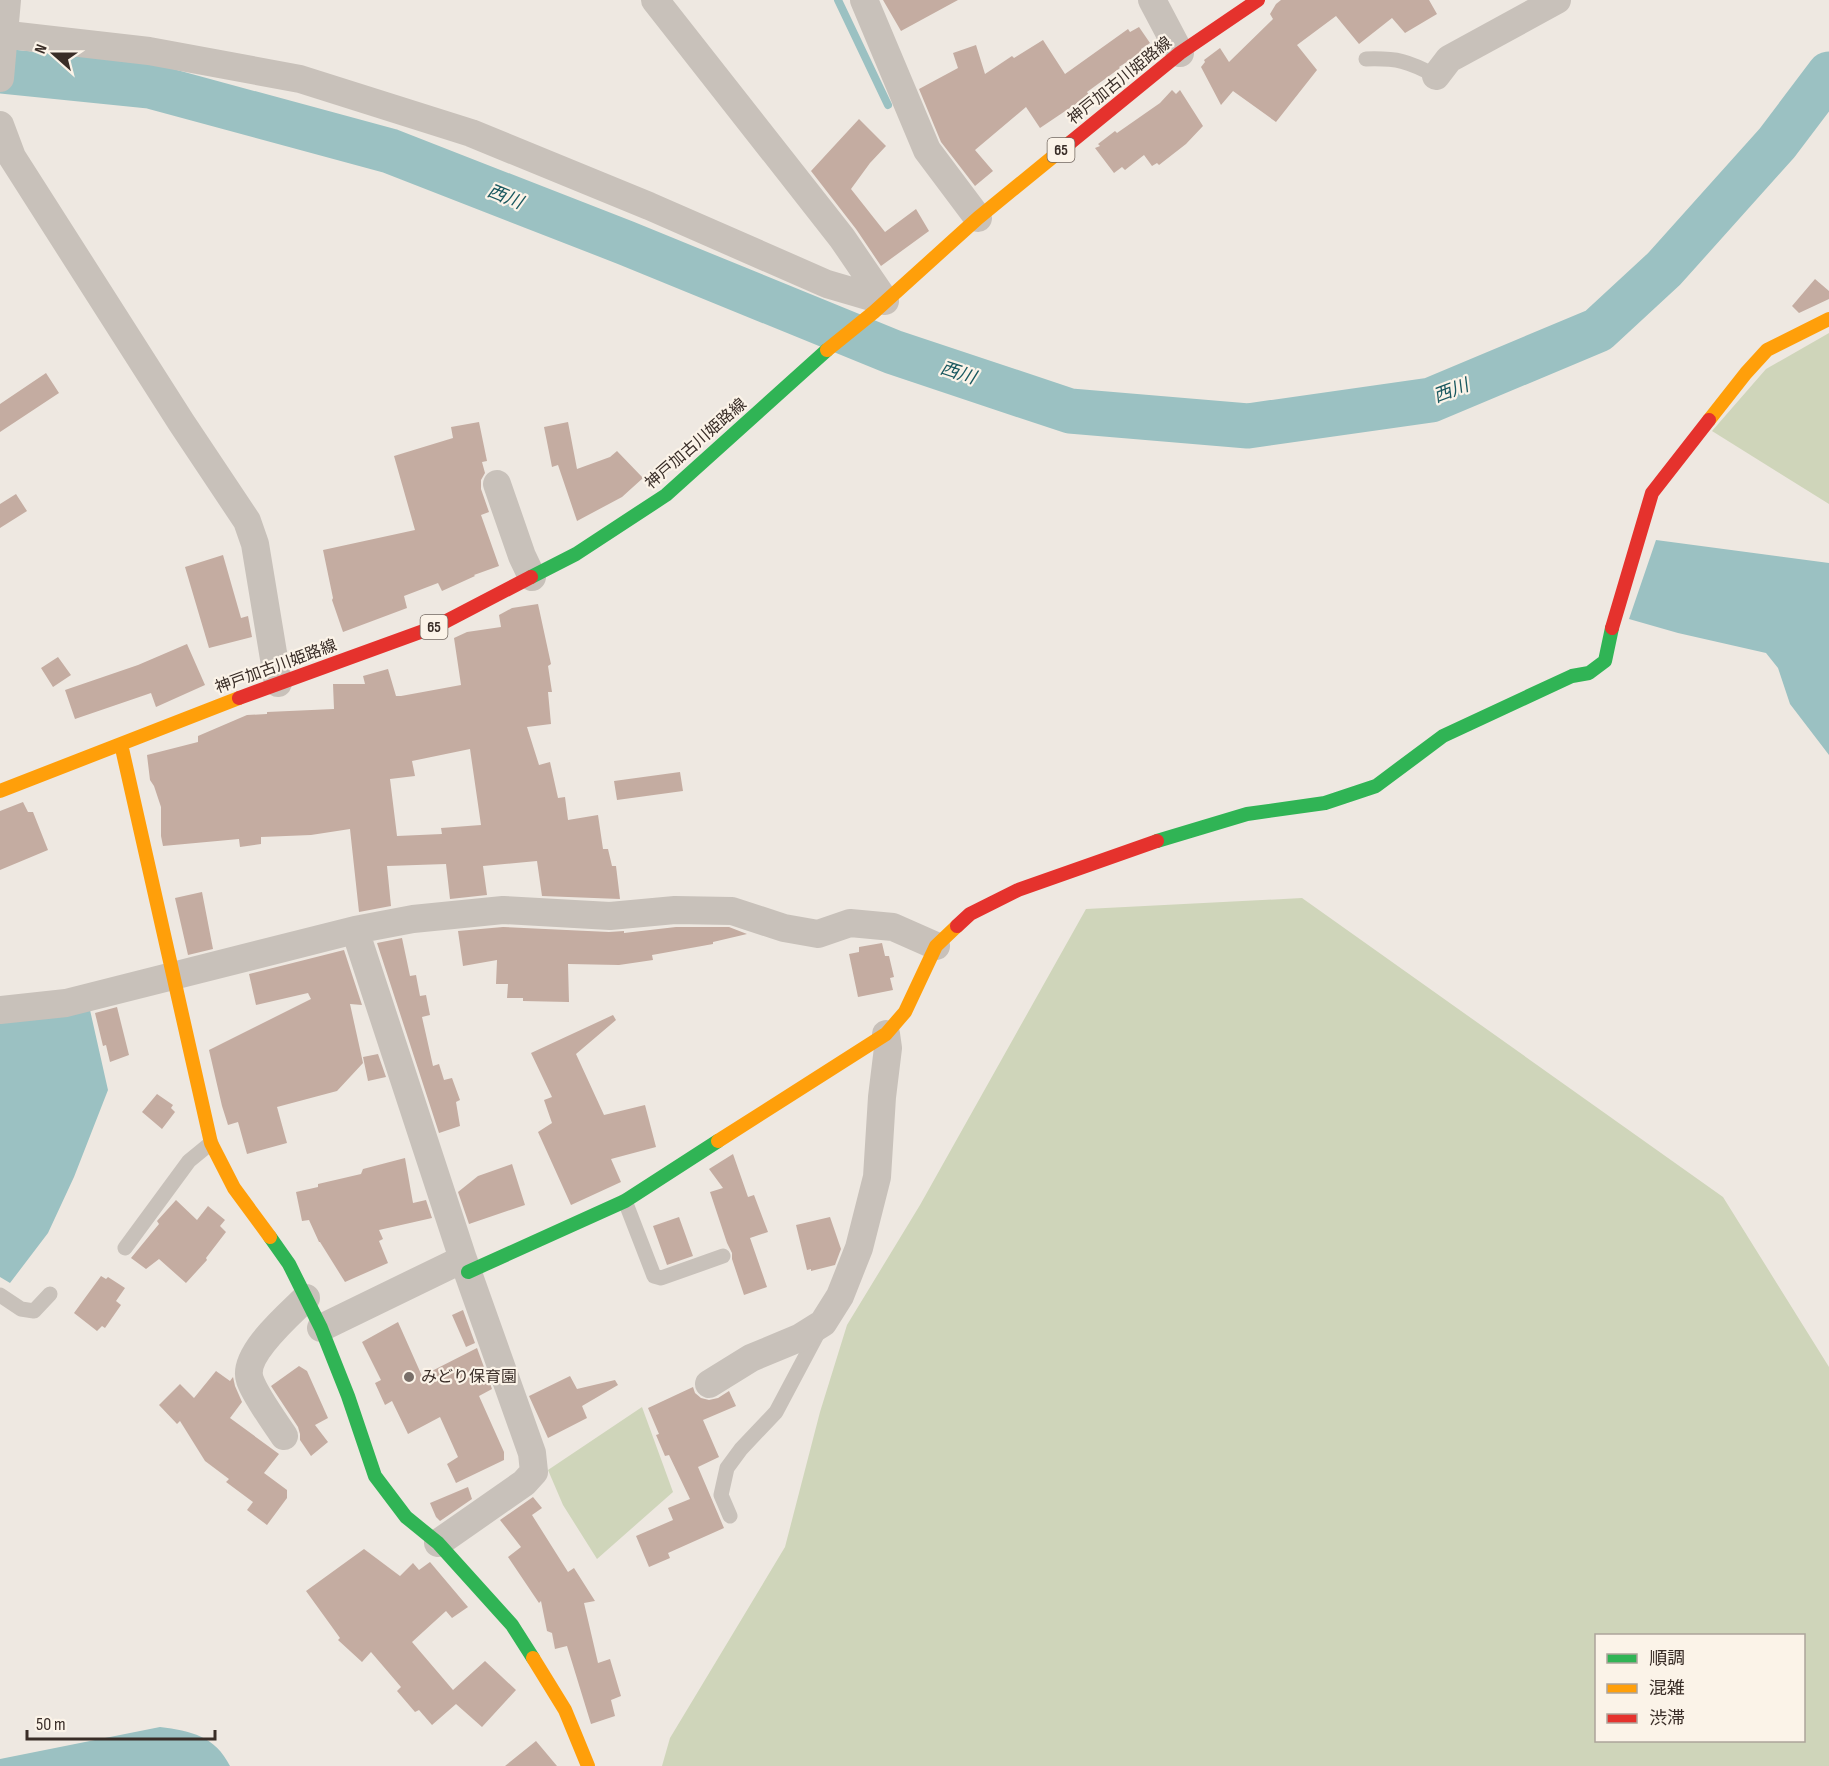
<svg xmlns="http://www.w3.org/2000/svg" width="1829" height="1766" font-family="'Sofia Sans Condensed','Noto Sans JP',sans-serif">
<style>
.green{fill:#cfd5ba;fill-rule:evenodd}
.water{fill:#9bc1c2}
.lines{fill:none;stroke-linecap:round;stroke-linejoin:round}
.stream{stroke:#9bc1c2;stroke-width:8}
.river{stroke:#9bc1c2;stroke-width:45}
.building{fill:#c4aca1;fill-rule:evenodd}
.lane{stroke:#c8c1ba;stroke-width:15}
.street{stroke:#c8c1ba;stroke-width:28}
.fast{stroke:#30b455;stroke-width:14}
.slow{stroke:#ff9f0a;stroke-width:14}
.jam{stroke:#e5322d;stroke-width:14}
.poi-dot{fill:#786e68;stroke:#fbf3e8;stroke-width:2}
.labels{text-anchor:middle;dominant-baseline:central;stroke-width:4.5;stroke-linejoin:round;paint-order:stroke}
.shield{fill:#fbf3e8;stroke:#736861;stroke-width:1.5}
.shield-label{font-size:15px;font-weight:bold;fill:#392d27}
.street-label{font-size:16px;fill:#392d27;stroke:#fbf3e8}
.poi-label{font-size:16px;fill:#392d27;stroke:#fbf3e8;text-anchor:start}
.water-label{font-size:18px;font-style:italic;fill:#19585f;stroke:#fbf3e8}
</style>
<rect width="100%" height="100%" fill="#eee8e1"/>
<path class="green" d="M1829,333v171l-117,-73 54,-62z
M1302,898l421,299 106,170v399h-1167l8,-28 115,-191 35,-135 27,-87 73,-120 166,-296zM1596,1636h208v104h-208z
M642,1407l31,85 -76,67 -34,-54 -15,-35z"/>
<path class="water" d="M1656,540l173,23v192l-39,-51 -12,-36 -12,-15 -88,-20 -49,-14z
M90,1010l18,80 -34,87 -26,56 -38,50 -10,-6v-259z
M160,1727c31,4 55,9 70,39h-230v-7z"/>
<g class="lines">
<path class="stream" d="M838,0l50,105"/>
<path class="river" d="M0,71l150,15 240,65 236,92 267,109 177,59 178,15 183,-26 167,-70 66,-61 113,-126 52,-69"/>
</g>
<path class="building" d="M883,0h75l-57,31z
M1281,0h148l8,14 -32,19 -13,-15 -33,26 -23,-28 -39,29 20,25 -41,52 -43,-31 -12,14 -20,-38 4,-5 -1,-2 16,-12 9,14 44,-43 -3,-5 6,-10z
M1139,27l11,16 -9,6 1,3 -23,15 1,1 -33,24 2,3 -49,33 -14,-21 -51,43 18,21 -18,15 -34,-44 -22,-53 39,-21 -5,-15 23,-8 9,29 27,-18 2,2 29,-18 22,34 63,-45 2,3z
M1172,90l4,4 4,-4 23,36 -17,18 -27,21 -2,-2 -5,3 -8,-11 -19,15 -3,-3 -8,6 -19,-25 5,-2 -2,-2 17,-13 2,2 43,-30z
M859,119l27,27 -16,17 -19,26 34,43 31,-23 13,22 -48,35 -25,-37 -45,-58z
M1815,279l14,12v8l-30,14 -7,-7z
M46,373l13,20 -59,39v-28z
M479,422l8,39 -5,1 3,11 -4,7v9l8,23 -8,3 18,51 -25,9 1,1 -33,15 -4,-8 -34,13 3,12 -64,24 -11,-32 1,-2 -10,-48 92,-20 -21,-74 59,-18 -2,-11z
M568,422l9,47 33,-12 7,-6 26,27 -21,19 -45,24 -19,-56 -6,2 -8,-40z
M16,494l11,17 -27,17v-24z
M223,555l18,63 7,-2 4,21 -43,11 -24,-81z
M538,604l13,60 -3,2 4,26h-4l3,32 -24,3 12,38 11,-3 8,36 7,-1 3,23 30,-5 5,34h5l4,17h4l4,33 -78,-3 -5,-35 -54,5 4,29 -37,4 -4,-35 -59,2 4,40 -32,6 -9,-83 -39,6 -50,2v7l-21,3 -1,-8 -76,7 -2,-10v-29l-7,-21 -4,-6 -3,-25 51,-13v-6l49,-21 20,-1v-2l67,-3 -1,-25h32l-2,-8 25,-7 8,27h5l60,-11 -7,-47 13,-6 34,-5 -2,-12 13,-7zM470,749l11,76 -40,3 1,6 -45,2 -7,-57 25,-3 -3,-15z
M187,644l18,41 -49,22 -5,-14 -76,26 -10,-29 73,-25z
M58,657l13,18 -18,12 -12,-19z
M680,772l3,19 -66,9 -3,-19z
M23,802l5,10h5l15,38 -48,20v-59z
M202,892l11,57 -25,6 -13,-57z
M503,927l106,5 15,-1v2l52,-6h53l18,7 -34,8v2l-61,11 1,5 -34,5 -51,-1 1,38 -46,-1v-3h-16l1,-14h-12l1,-24 -34,6 -5,-35z
M402,938l8,38 6,-1 4,21 6,-1 4,20 -8,2 11,49 6,-2 5,16 8,-2 8,22 -4,2 4,24 -21,7 -62,-190z
M882,943l3,13h4l5,21 -4,1 3,12 -35,7 -9,-43 10,-2v-5z
M344,950l18,55 -12,-1 13,59 -26,28 -60,16 10,36 -40,11 -9,-32 -10,3 -6,-19 -13,-56 102,-51 -3,-6 -52,12 -7,-31z
M117,1007l12,48 -19,7 -4,-17 -3,1 -8,-33z
M613,1015l3,5 -40,34 28,61 41,-10 11,42 -45,12 10,23 -50,23 -33,-73 14,-9 -8,-23 8,-3 -21,-44z
M378,1054l8,23 -18,4 -5,-24z
M157,1094l16,11 -2,3 4,4 -13,17 -20,-17z
M733,1154l15,43 6,-2 14,37 -18,6 17,49 -23,8 -12,-36v-6l-5,-10 -17,-51 13,-4 -14,-19z
M405,1158l8,45 13,-3 6,18 -53,12 4,9 -4,2 9,22 -43,19 -25,-40h-1l-10,-22 -7,1 -6,-29 22,-5v-3l43,-10 2,-5z
M512,1164l13,41 -56,19 -11,-32 20,-16z
M176,1200l21,20 11,-14 17,14 -5,6 6,6 -20,26 1,2 -21,23 -27,-24 -13,10 -15,-11 28,-34 -2,-3z
M679,1217l14,39 -26,9 -14,-39z
M830,1217l11,32 -6,16 -24,6v-2l-4,1 -11,-45z
M101,1276l5,3 2,-2 17,11 -9,13 5,4 -16,23 -3,-2 -5,5 -23,-18z
M463,1310l12,33 -9,4 -14,-32z
M398,1322l24,54 55,-28 15,41 -13,7 25,56v8l-48,23 -9,-19 11,-7 -18,-40 -32,17 -16,-33 -7,4 -10,-22 6,-3 -19,-38z
M299,1366l8,5 21,47 -13,7 13,17 -17,14 -11,-16v-6l-2,-7 -27,-41z
M216,1371l14,10 3,-4 2,9 7,16 -12,16 49,36 -15,19 23,17v8l-20,27 -20,-15 6,-8 -27,-20 3,-3 -24,-18 -25,-40 -3,3 -18,-19 21,-21 14,14z
M570,1376l7,13 38,-9 3,5 -36,21 5,12 -39,20 -19,-42z
M693,1387l2,6 6,5 8,2 9,-2 11,-7 7,15 -33,14 16,37 -21,10 26,61 -56,25 2,5 -21,9 -13,-31 37,-16 -5,-12 22,-9 -21,-44 -4,1 -9,-21 3,-1 -11,-26z
M468,1487l4,12 -29,20 -3,2 -4,-4 -6,-14z
M533,1497l9,11 -10,7 36,57 6,-4 21,33 -11,2 14,60 12,-4 11,37 -10,4 4,16 -24,8 -24,-78 -12,3 -3,-16 -5,-2 -6,-30 -2,2 -31,-46 13,-10 -21,-27z
M364,1549l36,27 13,-13 6,7 11,-8 38,45 -16,11 -6,-7 -34,31 41,48 32,-29 31,29 -34,37 -26,-23 -24,21 -13,-15 -4,2 -18,-21 4,-4 -30,-35 -9,10 -24,-22 2,-2 -34,-47z
M536,1741l21,25h-52z"/>
<g class="lines">
<path class="lane" d="M1366,59c31,-1 42,2 70,17
M625,1201l29,75 7,2 62,-22
M125,1248l64,-87 22,-18
M0,1295l21,14 13,2 16,-17
M730,1516l-9,-21 6,-27 14,-19 35,-37 43,-81"/>
<path class="street" d="M655,0l187,238 43,63
M864,0l63,150 51,68
M1152,0l28,53
M0,34l149,17 151,28 171,54 178,73 178,78 58,17
M1436,76l13,-17 108,-59
M0,78l7,-78
M0,125l12,32 169,265 66,99 8,23 23,139
M497,484l25,72 10,21
M355,930l108,329 69,194 2,19 -10,11 -86,60
M0,1010l66,-7 289,-73 58,-11 90,-9 107,6 65,-6 57,1 52,17 34,6 32,-11 43,4 43,19
M321,1328l142,-69
M709,1384l42,-26 48,-20 24,-15 17,-27 19,-48 18,-71 5,-80 6,-49 -2,-14
M284,1436c-10,-15 -29,-41 -34,-56 -9,-25 40,-66 56,-82"/>
<path class="fast" d="M531,577l45,-23 90,-59 161,-145
M1157,841l90,-27 78,-11 51,-17 67,-50 129,-60 17,-3 16,-12 7,-33
M270,1237l19,27 32,64 27,68 27,80 31,41 32,26 74,82 21,33
M468,1272l157,-71 93,-60"/>
<path class="slow" d="M827,350l47,-38 104,-94 93,-76
M1709,420l37,-47 21,-23 62,-31
M121,744l90,399 23,45 36,49
M0,791l239,-93
M718,1141l168,-107 19,-22 31,-66 21,-20
M533,1658l32,52 23,56"/>
<path class="jam" d="M1071,142l109,-89 78,-53
M1612,628l40,-135 57,-73
M239,698l198,-72 94,-49
M957,926l13,-12 48,-24 139,-49"/>
</g>
<circle class="poi-dot" cx="409" cy="1377" r="6"/>
<g class="labels">
<g class="shield">
<rect x="1047.5" y="138" width="27" height="24" rx="4.5"/>
<rect x="420.5" y="615" width="27" height="24" rx="4.5"/>
</g>
<g class="shield-label">
<text x="1061" y="150">65</text>
<text x="434" y="627">65</text>
</g>
<g class="street-label">
<text transform="translate(1120 81) rotate(-39)">神戸加古川姫路線</text>
<text transform="translate(696 444) rotate(-41)">神戸加古川姫路線</text>
<text transform="translate(276 667) rotate(-20)">神戸加古川姫路線</text>
</g>
<g class="poi-label">
<text x="421" y="1377">みどり保育園</text>
</g>
<g class="water-label">
<text transform="translate(505 197) rotate(22)">西川</text>
<text transform="translate(958 373) rotate(18)">西川</text>
<text transform="translate(1451 391) rotate(-21)">西川</text>
</g>
</g>
<rect x="1595" y="1634" width="210" height="108" fill="#fbf3e8" stroke="#ada49b" stroke-width="1.5"/>
<rect x="1607" y="1654" width="30" height="9" fill="#30b455" stroke="#ada49b" stroke-width="1.5"/>
<text x="1649" y="1664" font-size="18" fill="#392d27">順調</text>
<rect x="1607" y="1684" width="30" height="9" fill="#ff9f0a" stroke="#ada49b" stroke-width="1.5"/>
<text x="1649" y="1694" font-size="18" fill="#392d27">混雑</text>
<rect x="1607" y="1714" width="30" height="9" fill="#e5322d" stroke="#ada49b" stroke-width="1.5"/>
<text x="1649" y="1724" font-size="18" fill="#392d27">渋滞</text>
<g transform="translate(54 54) rotate(291)" stroke="#fbf3e8" stroke-width="4.5" paint-order="stroke">
<path d="M0-4.5L10 22L0 15L-10 22Z" fill="#392d27"/>
<text y="-9" font-size="16" font-weight="bold" text-anchor="middle" fill="#392d27">N</text>
</g>
<path d="M27 1730v9h188v-9" fill="none" stroke="#392d27" stroke-width="3"/>
<text x="36" y="1730" font-size="18" fill="#392d27" stroke="#fbf3e8" stroke-width="4.5" paint-order="stroke">50 m</text>
</svg>
